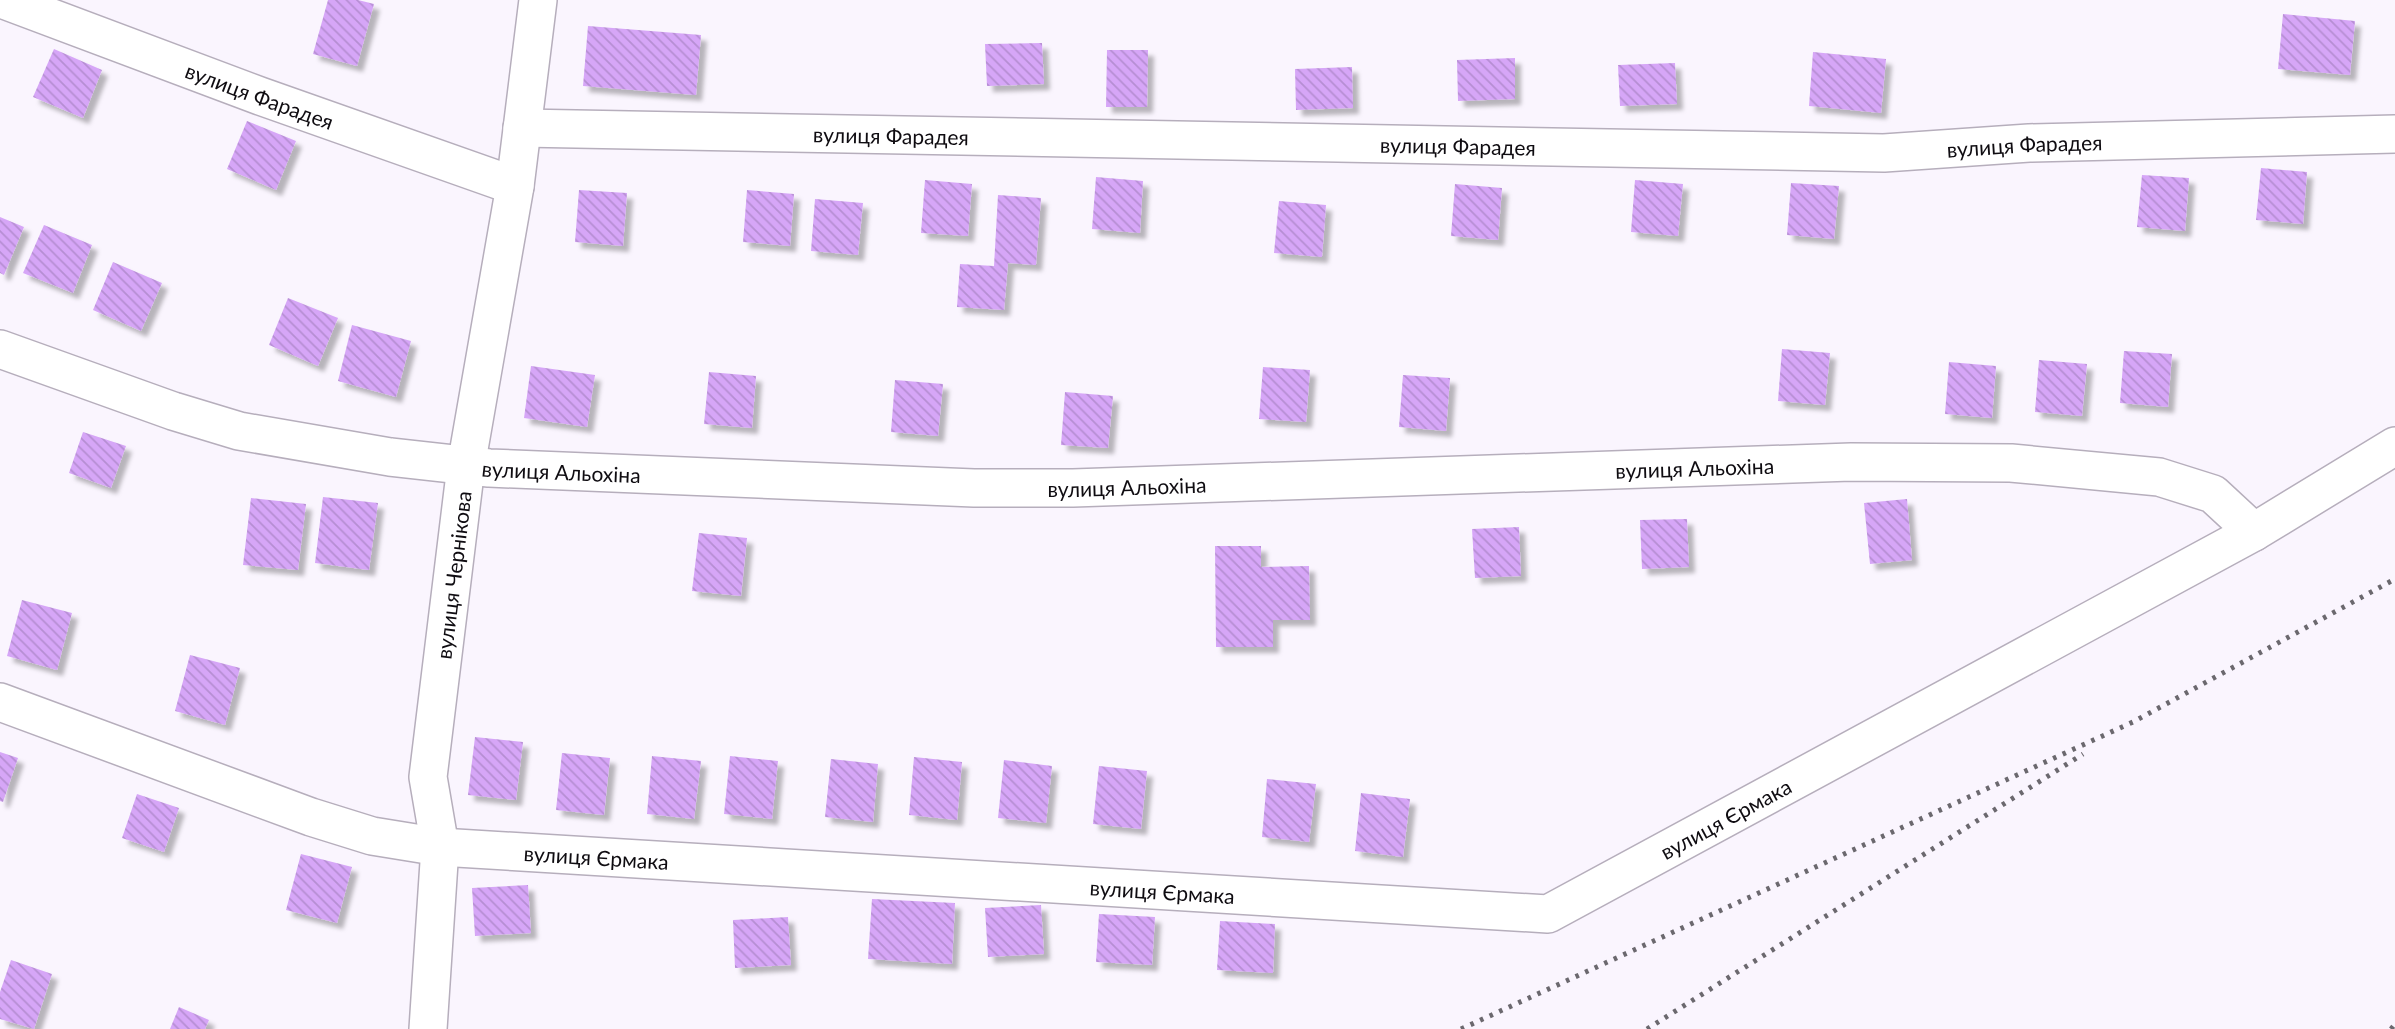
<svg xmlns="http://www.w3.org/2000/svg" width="2395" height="1029" font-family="Lato,sans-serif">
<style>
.building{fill:url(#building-back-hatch);filter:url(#shadow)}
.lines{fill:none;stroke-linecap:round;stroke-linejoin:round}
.street-casing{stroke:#b6aebc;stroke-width:40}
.street{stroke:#fff;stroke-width:37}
.rail{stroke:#6b686e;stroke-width:5;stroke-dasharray:3.5 7;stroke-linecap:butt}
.labels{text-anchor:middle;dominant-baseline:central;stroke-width:6;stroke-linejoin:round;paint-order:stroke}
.street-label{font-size:21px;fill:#0f0c11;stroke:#fff}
</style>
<defs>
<pattern id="building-back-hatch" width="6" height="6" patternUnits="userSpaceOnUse" patternTransform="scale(1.75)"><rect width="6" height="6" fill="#d6a6f7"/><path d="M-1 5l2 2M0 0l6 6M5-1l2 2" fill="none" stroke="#b68ed3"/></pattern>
<filter id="shadow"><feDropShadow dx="6" dy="6" stdDeviation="2" flood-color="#0004"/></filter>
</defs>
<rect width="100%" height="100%" fill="#faf5fe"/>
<path class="building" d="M328,0h30l16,4 -17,62 -44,-12z
M2283,14l72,7 -5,54 -72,-6z
M588,26l113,9 -5,60 -113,-9z
M1042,43l2,41 -57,2 -2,-42z
M54,49l48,21 -19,48 -50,-21z
M1107,50h41l-1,57h-41z
M1813,52l73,7 -5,54 -72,-7z
M1515,58v41l-57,2 -1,-41z
M1675,63l2,41 -57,2 -2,-41z
M1352,67l1,41 -57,2 -1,-41z
M247,121l49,20 -20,49 -49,-21z
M2261,168l46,4 -4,52 -47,-4z
M2142,175l47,3 -4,53 -48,-4z
M1096,177l47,4 -3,52 -48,-4z
M925,180l47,4 -4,52 -47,-3z
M1635,180l48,4 -5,52 -47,-4z
M1791,183l48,3 -5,53 -47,-4z
M1455,184l47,4 -4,52 -47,-4z
M579,190l48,3 -4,53 -48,-4z
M747,190l47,4 -4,52 -47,-4z
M998,195l43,3 -5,67 -28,-2 -4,47 -47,-3 3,-43 34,2z
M815,199l48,4 -5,52 -47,-4z
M1279,201l47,4 -4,52 -48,-4z
M0,217l24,10 -20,48 -4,-2z
M44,225l48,20 -19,48 -50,-20z
M113,262l49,21 -21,48 -48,-21z
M288,298l50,20 -20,48 -49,-21z
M352,325l59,16 -15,56 -58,-16z
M1782,349l48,4 -5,52 -47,-4z
M2124,351l48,3 -4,53 -48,-4z
M2039,360l48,4 -5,52 -47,-4z
M1949,362l47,4 -4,52 -47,-4z
M531,366l64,9 -8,52 -63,-9z
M1263,367l47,3 -4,52 -47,-3z
M709,372l47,4 -4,52 -48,-4z
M1403,375l47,3 -4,53 -47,-4z
M895,380l48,4 -5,52 -47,-4z
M1065,392l48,4 -5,52 -47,-3z
M83,432l43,14 -15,42 -42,-15z
M323,497l55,6 -9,67 -54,-7z
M251,498l55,6 -8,66 -55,-5z
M1907,499l5,61 -42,4 -6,-61z
M1687,519l2,48 -47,2 -2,-49z
M1519,527l2,49 -46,2 -3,-49z
M699,533l48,5 -6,58 -49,-5z
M1215,546h46v21l48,-1 1,54h-37v27h-57z
M22,600l50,13 -15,57 -50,-14z
M190,655l50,13 -15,57 -50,-14z
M475,737l48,5 -7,58 -48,-5z
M0,752l18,6 -15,44 -3,-1z
M562,753l48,5 -6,57 -48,-5z
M652,756l49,5 -7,58 -47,-5z
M730,756l48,5 -6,58 -48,-5z
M914,757l48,5 -5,58 -48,-5z
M831,759l47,5 -5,58 -48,-5z
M1004,760l48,6 -6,57 -48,-5z
M1099,766l48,5 -6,58 -48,-5z
M1267,779l49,5 -7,58 -47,-5z
M1361,793l49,6 -7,58 -48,-6z
M137,794l42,14 -15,44 -42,-14z
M301,854l51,13 -15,56 -51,-13z
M528,885l3,48 -56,3 -3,-48z
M872,899l83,4 -3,61 -84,-5z
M1041,905l3,49 -56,3 -3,-49z
M1099,914l56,3 -3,48 -56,-3z
M788,917l3,48 -56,3 -2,-48z
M1220,921l55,3 -2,49 -56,-3z
M11,960l41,14 -18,55 -34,-10v-27z
M179,1007l30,13 -4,9h-35z"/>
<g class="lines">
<defs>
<g id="street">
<path id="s1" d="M4,0l256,96 255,90"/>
<path id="s2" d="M522,128l1362,25 145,-10 366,-9"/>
<path id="s3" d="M0,349l173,62 66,20 151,26 99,11 485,20h99l778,-26 160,1 148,14 54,17 41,38"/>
<path id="s4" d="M0,702l311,115 61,19 68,11 1108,67 706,-382 141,-86"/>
<path id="s5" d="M428,1029l12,-182 -12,-70 38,-311 49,-280 23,-186"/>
</g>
</defs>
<use href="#street" class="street-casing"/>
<use href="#street" class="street"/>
<path class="rail" d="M1461,1029l672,-307 262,-143
M1647,1029l436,-275
M2391,1029l4,-5"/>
</g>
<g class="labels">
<g class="street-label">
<text stroke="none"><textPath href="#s1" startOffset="273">вулиця Фарадея</textPath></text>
<text stroke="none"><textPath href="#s2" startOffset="369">вулиця Фарадея</textPath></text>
<text stroke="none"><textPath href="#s2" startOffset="936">вулиця Фарадея</textPath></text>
<text stroke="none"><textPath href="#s2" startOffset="1503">вулиця Фарадея</textPath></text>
<text stroke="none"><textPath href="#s3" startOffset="1712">вулиця Альохіна</textPath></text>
<text stroke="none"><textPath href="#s3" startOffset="578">вулиця Альохіна</textPath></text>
<text stroke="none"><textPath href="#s3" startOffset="1144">вулиця Альохіна</textPath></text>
<text stroke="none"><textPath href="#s5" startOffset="457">вулиця Чернікова</textPath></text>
<text stroke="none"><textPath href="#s4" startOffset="1776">вулиця Єрмака</textPath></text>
<text stroke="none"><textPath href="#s4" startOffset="621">вулиця Єрмака</textPath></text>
<text stroke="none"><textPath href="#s4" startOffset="1188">вулиця Єрмака</textPath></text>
</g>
</g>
</svg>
